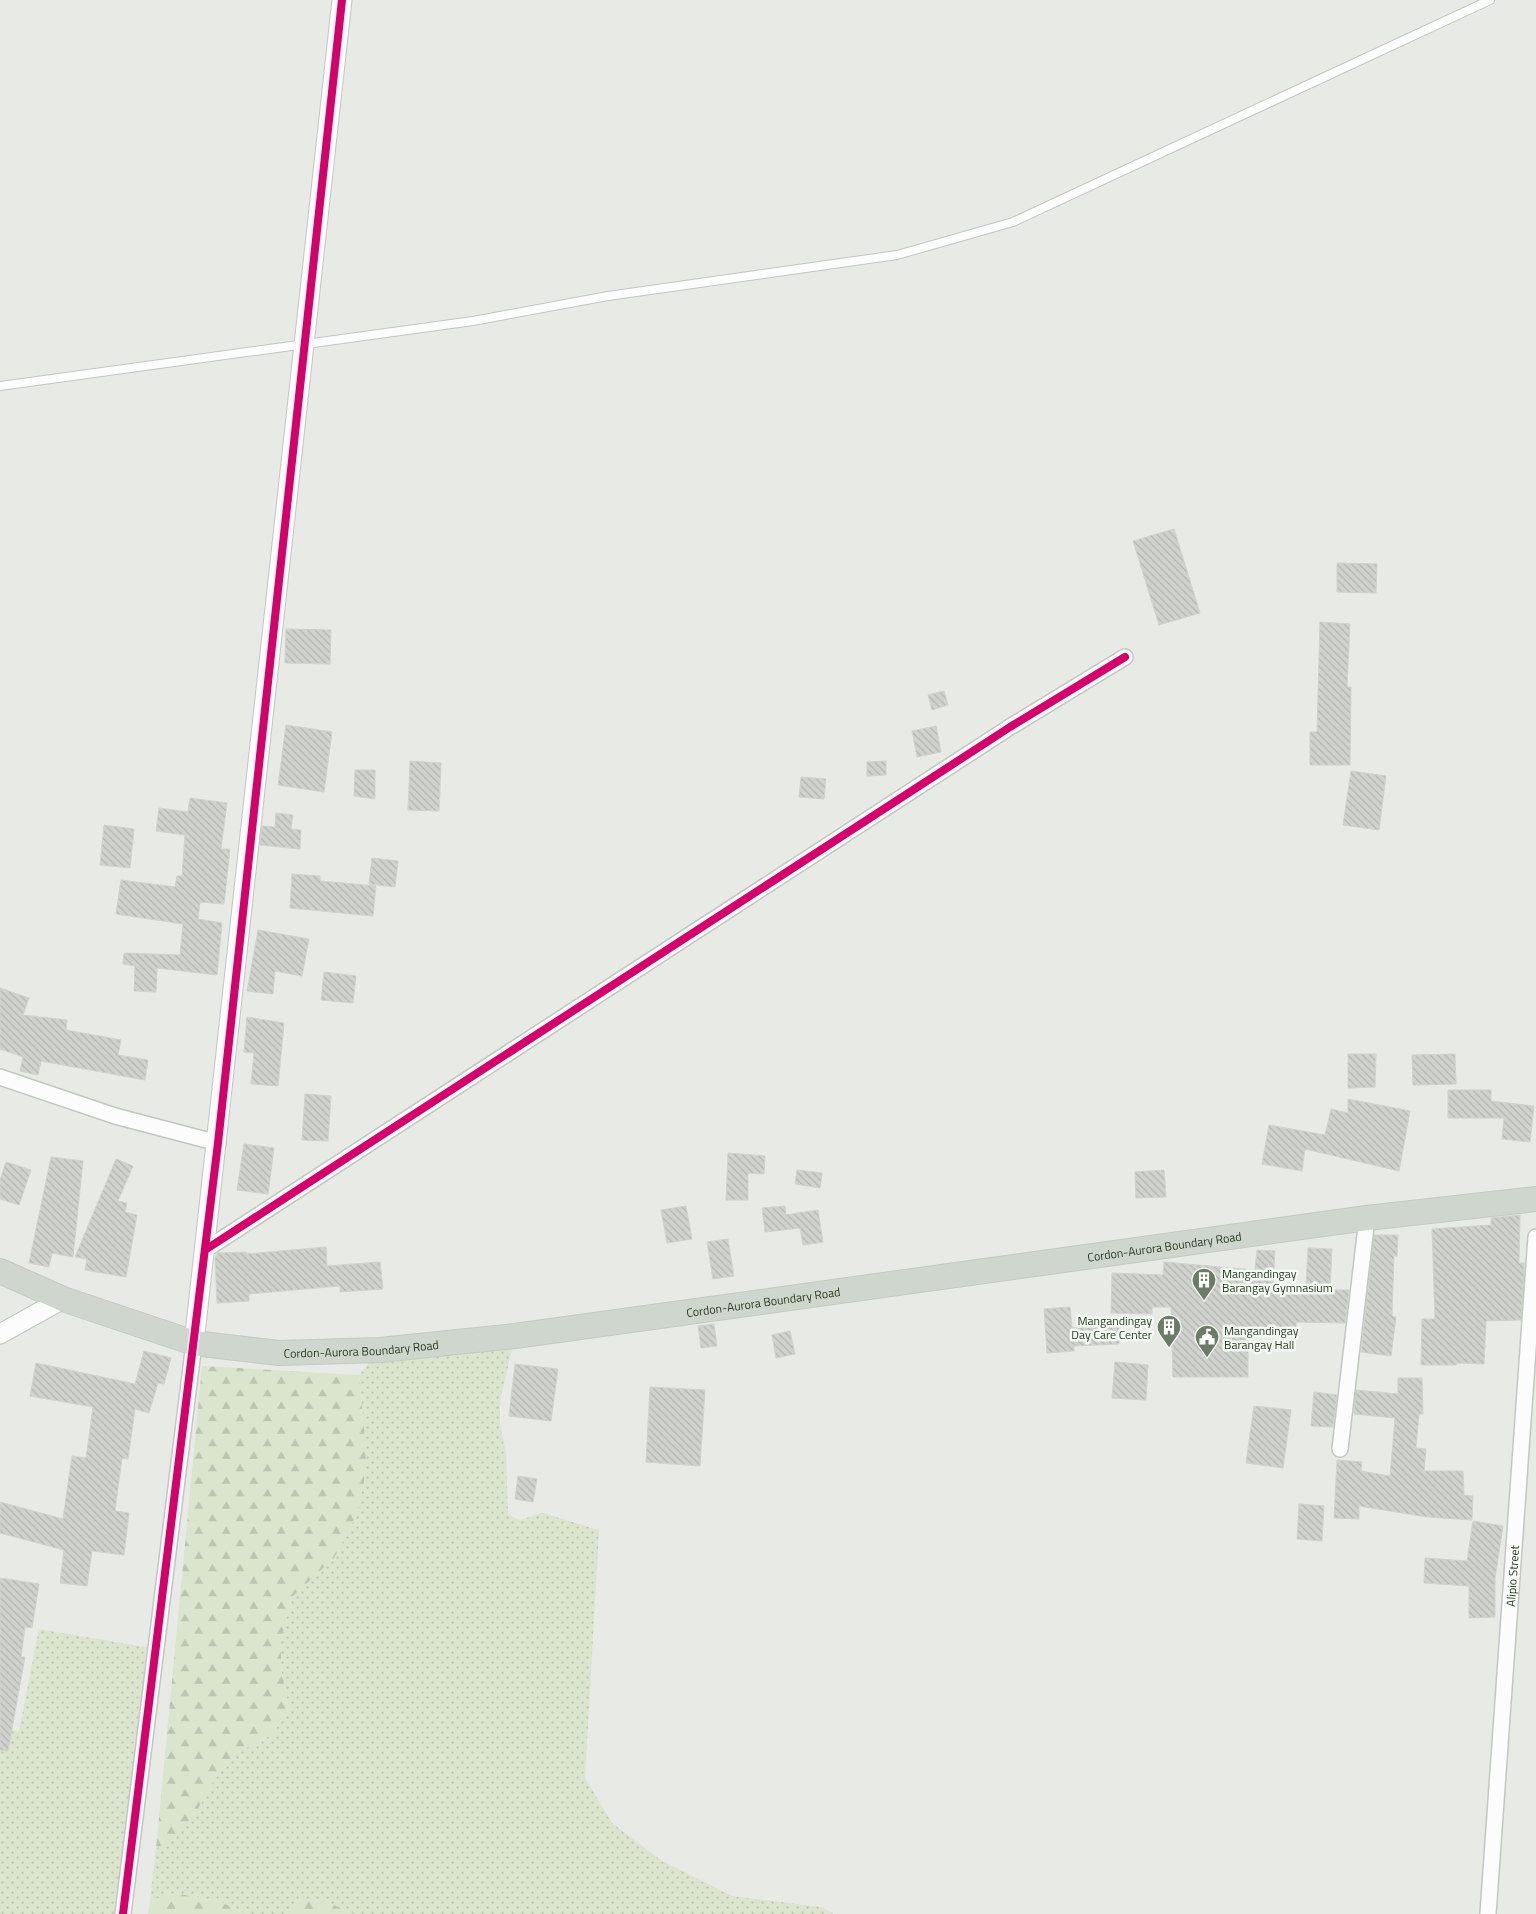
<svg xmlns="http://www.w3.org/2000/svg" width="1536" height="1914" font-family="'Titillium Web',sans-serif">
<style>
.grass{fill:url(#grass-dots)}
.forest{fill:url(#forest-firs)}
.building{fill:url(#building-back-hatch);stroke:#cfd3cd}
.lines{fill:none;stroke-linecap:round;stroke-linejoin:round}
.service-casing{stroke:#c3c7c2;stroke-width:10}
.minor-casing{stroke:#c3c7c2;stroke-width:18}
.tertiary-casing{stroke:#c3c7c2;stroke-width:21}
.primary-casing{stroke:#c3cac1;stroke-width:26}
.service{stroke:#fbfcfb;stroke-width:8}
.minor{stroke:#fbfcfb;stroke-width:15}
.tertiary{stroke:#fbfcfb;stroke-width:19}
.primary{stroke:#cfd6cd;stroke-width:24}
.cycleway-casing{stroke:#f5f9f3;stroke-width:11}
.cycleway{stroke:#d6006c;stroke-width:8}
.labels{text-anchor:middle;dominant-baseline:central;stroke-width:5;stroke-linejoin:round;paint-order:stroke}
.street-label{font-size:12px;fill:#273f21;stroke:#f5f9f3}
.poi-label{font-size:12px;fill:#273f21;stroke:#f5f9f3;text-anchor:start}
</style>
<defs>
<pattern id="grass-dots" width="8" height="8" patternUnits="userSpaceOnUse" patternTransform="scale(1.25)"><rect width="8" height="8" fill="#dbe4cd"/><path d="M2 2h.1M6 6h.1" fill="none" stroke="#bcc5b0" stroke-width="1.8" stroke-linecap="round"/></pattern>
<pattern id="forest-firs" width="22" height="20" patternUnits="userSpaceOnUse" patternTransform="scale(1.25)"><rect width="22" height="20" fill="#dbe4cd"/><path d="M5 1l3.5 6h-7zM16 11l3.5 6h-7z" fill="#bcc5b0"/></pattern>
<pattern id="building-back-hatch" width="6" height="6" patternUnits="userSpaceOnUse" patternTransform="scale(1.25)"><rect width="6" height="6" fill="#d0d3cd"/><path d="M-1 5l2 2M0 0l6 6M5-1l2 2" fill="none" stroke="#b3b6b0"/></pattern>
</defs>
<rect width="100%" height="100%" fill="#e7eae5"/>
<path class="grass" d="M515,1336l-15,65v24l6,28 2,62 12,5 22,-7 57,17 -14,248 27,45 50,38 70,35 89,11 13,7h-480l-20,-9 -31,-7 -19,16h-38l-27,-13 -46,-8 -23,8 6,-52 39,-35 19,-34 21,-26 38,-20 16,-25 -8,-41v-28l11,-43 42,-39 22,-42 8,-34 2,-33 -7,-74 21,-25z
M39,1629l117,20 -32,265h-124v-187l19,4z"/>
<path class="forest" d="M202,1366l157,9 7,74 -2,33 -8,34 -22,42 -42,39 -11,43v28l8,41 -16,25 -38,20 -21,26 -19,34 -12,16 -27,19z
M173,1893l46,8 27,13h-98l2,-13z
M303,1898l31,7 20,9h-70z"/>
<path class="building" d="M1174,529l26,84 -41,12 -26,-84z
M1337,563l40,1 -1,29 -39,-1z
M1320,622l30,2 -3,63h4l-1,78h-40v-33h7z
M286,629l45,1 -1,34 -45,-1z
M944,691l4,14 -16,5 -4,-15z
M286,725l46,7 -8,60 -46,-7z
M936,726l5,26 -24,5 -5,-26z
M410,761l31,2 -2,48 -31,-1z
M886,761v14l-19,1v-14z
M355,770h20v29l-21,-3z
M1351,771l35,5 -7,54 -36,-5z
M801,777l25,2 -2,20 -25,-2z
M190,798l37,5 -6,46h9l-6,55 -24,-2 -2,17 24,4 -5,52 -60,-7 -1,24 -22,-1 1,-25 -12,-2 1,-11 56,2 3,-31 -67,-10 5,-34 54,7 2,-11h5l3,-41 -29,-4 3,-23 29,4z
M276,813l17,2 -2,14 10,1 -1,19 -40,-4 2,-19 13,1z
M104,825l30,4 -4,39 -30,-3z
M372,858l26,3 -3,26 -26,-3z
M292,874l28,2v5l56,5 -3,30 -83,-8z
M258,930l51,9 -7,37 -27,-5 -2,23 -26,-3z
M324,972l32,4 -3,27 -32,-3z
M0,988l29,10 -6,17 44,5 -1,10 55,10 -3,15 30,5 -3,20 -104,-19 -3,14 -18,-4 3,-14 -23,-8z
M247,1017l37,6 -6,63 -27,-2 3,-31 -10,-1z
M1348,1054h28l-1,33 -27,1z
M1455,1054l1,30 -43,1 -1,-30z
M1448,1090h43v11l43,5 -4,36 -28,-3 2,-21h-56z
M305,1094l26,2 -3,45 -26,-1z
M1348,1099l62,12 -11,60 -94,-22 -3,22 -40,-7 7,-39 56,10 6,-26 17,4z
M244,1144l30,4 -6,46 -31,-4z
M728,1153l37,3 -1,18 -16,-1v27h-22z
M51,1157l32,4 -10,96 -21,-4 -3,14 -20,-4z
M116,1159l17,7 -15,35 9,2 -2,9 12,3 -11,62 -41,-7 2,-11 -12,-2z
M6,1162l25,8 -12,35 -19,-6v-19z
M797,1170l25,3 -2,15 -25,-4z
M1164,1170l2,27 -30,1 -1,-26z
M686,1206l6,33 -25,4 -6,-33z
M785,1206l1,9 32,-5 5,32 -20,3 -3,-17 -35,4 -3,-24z
M1520,1215l-1,48h5v9l-3,48 -35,1 -2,43 -27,-1v2h-36l1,-46h13l-3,-90 59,-4v-7z
M1374,1235h24l-1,21h-3l-2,60 4,1 -5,39 -30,-4z
M728,1239l6,37 -21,3 -6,-37z
M326,1247l1,19 53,-4 3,27 -43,3v-6l-91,8v7l-32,2 -2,-45 3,-5 28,-1 1,2z
M1308,1248l24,1 -2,41h19l-4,33 -49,-1v6h-48v49h-75l-2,-70h-19v7l-41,-1 1,-40 51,2 1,-13 91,8 2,-20 18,1 -2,35h33z
M1070,1307l2,21 47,-2v18l-45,2v5l-27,2 -3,-44z
M714,1324l3,22 -16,2 -3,-22z
M790,1331l5,23 -19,4 -4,-23z
M144,1351l27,7 -7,26 -6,-1 -9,30 -14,-4 -7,50 -6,-1 -7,53 14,2 -5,42 -32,-4 -5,35 -27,-3 4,-33 -64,-17v-31l63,17 9,-63 14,2 7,-51 -63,-11 6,-33 99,21z
M1115,1362l33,3 -2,35 -34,-2z
M515,1364l43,5 -7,52 -42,-5z
M1398,1378h24l1,36h-4l-3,34 10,1 -2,22h39l1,24 9,1 -1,24 -45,-3 -68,-11v13l-25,-1 3,-58 25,2 -1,9 29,5 5,-58 -41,-4 2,-24 42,4z
M650,1387l55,3 -5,76 -54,-4z
M1314,1392l23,3 -4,32 -22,-1z
M1254,1406l37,4 -8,58 -37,-5z
M518,1476l19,3 -4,23 -18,-3z
M1299,1504l25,2 -2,35 -25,-2z
M1473,1521l30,5 -8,52v39l-26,1v-32l-45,-3 1,-25 42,3z
M0,1578l39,6 -7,44 -7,-1 -4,30h4l-17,94 -8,-1z"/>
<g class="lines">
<defs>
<path id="service" d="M0,386l473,-65 135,-25 289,-41 116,-33 477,-222"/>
<g id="minor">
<path d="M0,1077l115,39 103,27"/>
<path d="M205,1250l805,-523 115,-70"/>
<path d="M1340,1449l27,-231"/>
<path d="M123,1914l71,-571"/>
<path id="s1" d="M1488,1914l48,-677"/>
</g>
<path id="tertiary" d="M0,1334l63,-35
M194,1343l148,-1343"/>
<g id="primary">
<path id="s2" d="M0,1271l63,28 131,44 85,10 101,-3 135,-14 852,-118 169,-19"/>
</g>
</defs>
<use href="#service" class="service-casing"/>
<use href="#minor" class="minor-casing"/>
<use href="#tertiary" class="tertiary-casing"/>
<use href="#primary" class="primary-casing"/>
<use href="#service" class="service"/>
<use href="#minor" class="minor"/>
<use href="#tertiary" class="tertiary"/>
<use href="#primary" class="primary"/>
<defs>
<path id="cycleway" d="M205,1250l805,-523 115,-70
M123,1914l95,-771 124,-1143"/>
</defs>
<use href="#cycleway" class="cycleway-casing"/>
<use href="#cycleway" class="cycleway"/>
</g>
<defs>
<symbol id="building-pin" viewBox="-11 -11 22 30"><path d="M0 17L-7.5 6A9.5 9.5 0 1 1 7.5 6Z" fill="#6a7b66" stroke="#f5f9f3"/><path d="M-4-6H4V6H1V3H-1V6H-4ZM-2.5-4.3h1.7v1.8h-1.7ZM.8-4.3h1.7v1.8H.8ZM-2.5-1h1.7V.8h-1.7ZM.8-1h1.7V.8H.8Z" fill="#fff"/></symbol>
<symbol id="civic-pin" viewBox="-11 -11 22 30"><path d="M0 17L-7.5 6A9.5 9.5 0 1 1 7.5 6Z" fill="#6a7b66" stroke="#f5f9f3"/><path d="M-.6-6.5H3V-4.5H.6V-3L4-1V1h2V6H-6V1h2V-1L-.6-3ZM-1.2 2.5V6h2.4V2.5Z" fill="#fff"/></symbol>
</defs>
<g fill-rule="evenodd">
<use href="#building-pin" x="1190" y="1266" width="28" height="38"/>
<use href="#building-pin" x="1155" y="1313" width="28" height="38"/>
<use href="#civic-pin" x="1193" y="1323" width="28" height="38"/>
</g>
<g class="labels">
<g class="street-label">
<text stroke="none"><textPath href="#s2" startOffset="1185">Cordon-Aurora Boundary Road</textPath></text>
<text stroke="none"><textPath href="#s2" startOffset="780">Cordon-Aurora Boundary Road</textPath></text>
<text stroke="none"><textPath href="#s2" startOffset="375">Cordon-Aurora Boundary Road</textPath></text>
<text stroke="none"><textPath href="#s1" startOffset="339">Alipio Street</textPath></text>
</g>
<g class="poi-label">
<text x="1222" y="1273">Mangandingay<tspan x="1222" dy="14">Barangay Gymnasium</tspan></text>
<text x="1152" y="1320" text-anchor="end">Mangandingay<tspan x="1152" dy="14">Day Care Center</tspan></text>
<text x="1224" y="1330">Mangandingay<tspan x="1224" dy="14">Barangay Hall</tspan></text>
</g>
</g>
</svg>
